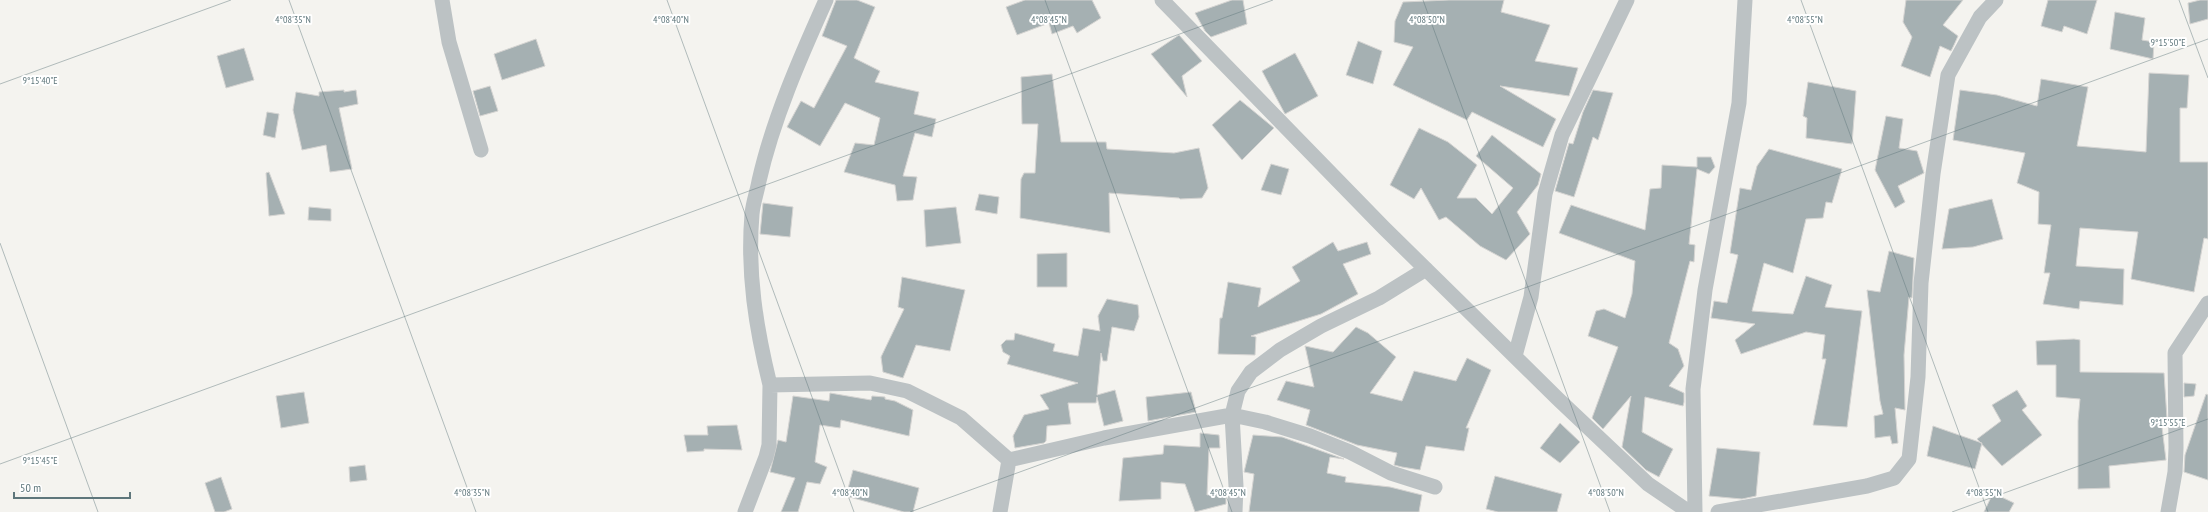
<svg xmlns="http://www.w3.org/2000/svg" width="2208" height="512" font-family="'PT Sans Narrow',sans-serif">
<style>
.building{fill:#a5b0b2;stroke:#d5d4d2}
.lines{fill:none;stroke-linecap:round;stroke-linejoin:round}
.street{stroke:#bcc2c4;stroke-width:15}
.ticks{fill:none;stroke:#5e767b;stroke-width:1;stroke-opacity:0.45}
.ticks-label{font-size:10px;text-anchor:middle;fill:#5e767b;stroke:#fff;stroke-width:4;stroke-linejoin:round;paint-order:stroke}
</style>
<rect width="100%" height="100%" fill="#f4f3ef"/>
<path class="building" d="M836,0h21l18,7 -21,51 26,13 -5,11 44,10 -5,22 22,5 -4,18 -17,-4 -12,43 14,1 -4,23 -16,1 -2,-16 -51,-13 11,-29 19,2 6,-27 -35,-15 -25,43 -33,-19 14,-26 13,7 33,-62 -25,-10z
M1025,0h67l9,18 -24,15 -4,-7 -21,8 -3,-11 -32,12 -11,-28z
M1232,0h11l4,24 -36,13 -6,-6 -10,-18z
M1449,0h55l-3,12 49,13 -15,36 43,7 -9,28 -69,-10 56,33 -13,28 -71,-35 -5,8 -74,-35 20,-38 -19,-5 1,-21 8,-19z
M1906,0h57l-20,25 15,11 -4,9 -3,6 -11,-5 -10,31 -29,-11 11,-29 -9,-15z
M2048,0h49l-10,34 -23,-8 -2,6 -21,-6z
M2200,0h8v19l-18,5 -2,-21z
M2115,12l30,6 -3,22 12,2 -1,17 -43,-10z
M1179,35l23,26 -20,15 5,21 -36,-43z
M536,39l9,27 -43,14 -8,-26z
M1358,41l24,10 -9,33 -27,-9z
M244,48l10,32 -28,8 -9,-32z
M1295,53l23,43 -33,18 -23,-43z
M2149,73l40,2 -2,33h-7v54h28v77l-4,-1 -10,54 -63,-13 7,-47 -58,-4 -4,38 48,3 -1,36 -43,-4 -1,8 -36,-5 7,-31h-6l7,-48 -13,-1 1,-32 -22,-9 8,-30 -72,-13 7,-50 37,5 40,11 4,-27 47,8 -11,59 69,6z
M1052,74l9,68h45l1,7 67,4 25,-5 9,40 -6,10 -22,1 -1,-1 -70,-5 1,40 -90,-15 1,-39 3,-6h11l3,-49h-16l-1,-47z
M1808,82l48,9 -4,53 -46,-6 1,-20 -4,-2z
M490,86l8,25 -18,5 -7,-25z
M344,90v2l12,-2 2,14 -19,4 13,61 -22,3 -4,-27 -24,5 -9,-40 3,-18 23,4v-4z
M1593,90l20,3 -15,47 -5,-3 -19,60 -19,-6 14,-48 4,1 10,-32z
M1240,100l34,28 -32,32 -30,-35z
M267,112l12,2 -4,24 -12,-3z
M1886,116l17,3 -4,29 18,3 7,22 -26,13 7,16 -10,6 -20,-38z
M1419,128l29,14 29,23 -20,33h19l16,16 21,-26 -37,-32 16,-21 49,39 -3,11 -21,27 13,22 -24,26 -26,-14 -34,-29 -7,3 -18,-32 -7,11 -24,-14z
M1769,149l73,20 -10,34 -6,-1 -3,16 -17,1 -13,54 -29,-10 -12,48 41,3 13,-38 26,9 -7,22 37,4 -15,116 -34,-2 13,-66h-4l3,-24 -19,-3 -65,22 -6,-14 20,-16 -44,-6 3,-17 13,2 11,-48 -8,-2 10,-65 11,2 6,-24z
M1697,157h14l4,10 -6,7 -12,-5 -8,75 6,1 -1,17 -4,-1 -21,82 9,6 6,17 -15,20 15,7v9l-1,4 -38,-9 -3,35 31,17 -14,28 -13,-7 -24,-23 9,-51 -28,33 -11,-11 26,-71 -30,-11 8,-25 8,-2 21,9 7,-24 3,-33 -76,-28 12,-28 74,25 5,-41 11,-1 1,-23 35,2z
M1271,164l18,5 -8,26 -20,-5z
M269,172l16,42 -16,2 -3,-43z
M979,194l20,3 -2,17 -22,-4z
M1992,199l11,40 -30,8 -31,2 7,-40z
M763,203l30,4 -3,30 -30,-3z
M309,207l22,2v12l-23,-1z
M956,207l5,36 -35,4 -2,-37z
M1333,242l5,9 29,-9 4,12 -28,10 15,30 -37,20 -70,22 5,1 -1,18 -37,-1 2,-36h2l6,-36 33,6 -3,19 42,-26 -8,-14z
M1889,251l25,7 -2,40 -3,-1 -5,58 1,55 -10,-2 3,35 -6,1 -2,-8 -15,2 -1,-22 9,-2 -3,-13 -13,-111 13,2z
M1067,253v34h-30v-33z
M902,277l63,13 -15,61 -34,-6 -13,33 -20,-6 -2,-15 23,-48 -6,-2z
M1107,299l31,6 1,12 -5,14 -22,-4 -5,34h-4l-2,-8 -4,42 18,-5 8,31 -19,5 -7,-29 -1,6h-28l3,21 -24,2 -1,15 -2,2 -29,5 -2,-12 11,-21 25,-6 -9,-14 38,-12 -71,-19 3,-8 -7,-4 -2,-7 5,-5h8l1,-7 40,11 -2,7 25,5 5,-28 17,3 -2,-15z
M1356,327l12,6 28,24 -26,36 32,8 12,-30 42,10 11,-23 24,12 -25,58h3l-5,23 -38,-5 -6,24 -18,-3 -8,-2 3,-12 -40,-8 -51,-20 4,-15 -33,-10 9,-19 28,6 -9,-41 28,6z
M2074,339l6,1v32l84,1 3,46h-6l5,41 -57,6 1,22 -32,1v-68l2,-22 -24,-2v-32h-19l-1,-24z
M2184,383l12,1 -2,12 -10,1z
M2017,390l10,16 -5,4 20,25 -40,31 -25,-27 24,-18 -9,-16z
M304,392l5,31 -28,5 -5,-32z
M1191,392l5,20 -48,9 -2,-24z
M830,393l41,7 1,-4 13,1v2l10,2 18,9 -4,26 -68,-16 -1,8 -20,-3 -5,37 12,5 -7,17 -13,-2 -9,30h-17l14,-34 -25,-6 8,-32 8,2 7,-46 36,5z
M2206,394l2,1v85l-24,-8 1,-17z
M1560,423l20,19 -20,21 -20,-15z
M737,425l5,25 -38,-1v2l-17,1 -3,-17h24l-1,-9z
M1933,426l49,17 -7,26 -48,-13z
M1200,433l19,2 1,13h-11l-2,47 19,-7v16l-31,8 -10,-28 -24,-2v17l-42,2 4,-43 40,-4 1,-9 36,2z
M1253,435l29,2 62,22 -14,-2 -3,16 19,4 -1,5 45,5 32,8 -3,17h-170l5,-38 -10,-2z
M1717,448l43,4 -4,44 -14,3 -33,-3z
M365,465l2,15 -17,2 -1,-15z
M853,470l66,18 -6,24h-9l-58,-16z
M1495,476l67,18 -5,18h-59l-12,-3z
M221,477l11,32 -8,3h-9l-10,-29z
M1993,493l21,10 -5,9h-25z"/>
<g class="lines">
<path class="street" d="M442,0l7,42 32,108
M826,0c-26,58 -53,119 -67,181 -2,11 -6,22 -7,33 -5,59 4,114 18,171l100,-2 37,8 54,27 48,42 95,-22 128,-23 6,-24 13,-19 29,-22 41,-24 58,-28 47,-29
M1162,0l222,228 174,171 90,85 41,28
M1515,356l16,-59 14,-103 17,-59 65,-135
M745,512l21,-55 3,-12 1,-60
M1000,512l9,-52
M1235,512l1,-26 -4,-71 33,7 45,14 40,16 41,21 44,14
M1695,512l-2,-123 12,-99 34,-187 6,-103
M1718,512l149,-26 27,-8 15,-19 9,-82 3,-94 12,-109 15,-99 32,-58 16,-17
M2168,512l7,-40 1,-24 -1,-95 33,-50"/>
</g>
<path class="ticks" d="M289,0l187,512M667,0l187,512M1045,0l187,512M1423,0l187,512M1801,0l187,512M2179,0l29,78M0,84l231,-84M0,243l98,269M0,464l1273,-464M910,512l1298,-473M1952,512l256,-93"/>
<g class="ticks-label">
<text x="671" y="23">4°08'40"N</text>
<text x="1049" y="23">4°08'45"N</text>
<text x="1427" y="23">4°08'50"N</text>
<text x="293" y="23">4°08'35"N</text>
<text x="1805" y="23">4°08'55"N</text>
<text x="2168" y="46">9°15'50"E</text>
<text x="40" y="84">9°15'40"E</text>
<text x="2168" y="426">9°15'55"E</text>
<text x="40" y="464">9°15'45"E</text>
<text x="472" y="496">4°08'35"N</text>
<text x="850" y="496">4°08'40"N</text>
<text x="1228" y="496">4°08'45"N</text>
<text x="1606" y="496">4°08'50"N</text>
<text x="1984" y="496">4°08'55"N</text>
</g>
<path d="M14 492v6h116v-6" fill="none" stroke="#5e767b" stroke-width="2"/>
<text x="20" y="492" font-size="12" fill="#5e767b" stroke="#ffffff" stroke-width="3" paint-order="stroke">50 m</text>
</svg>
